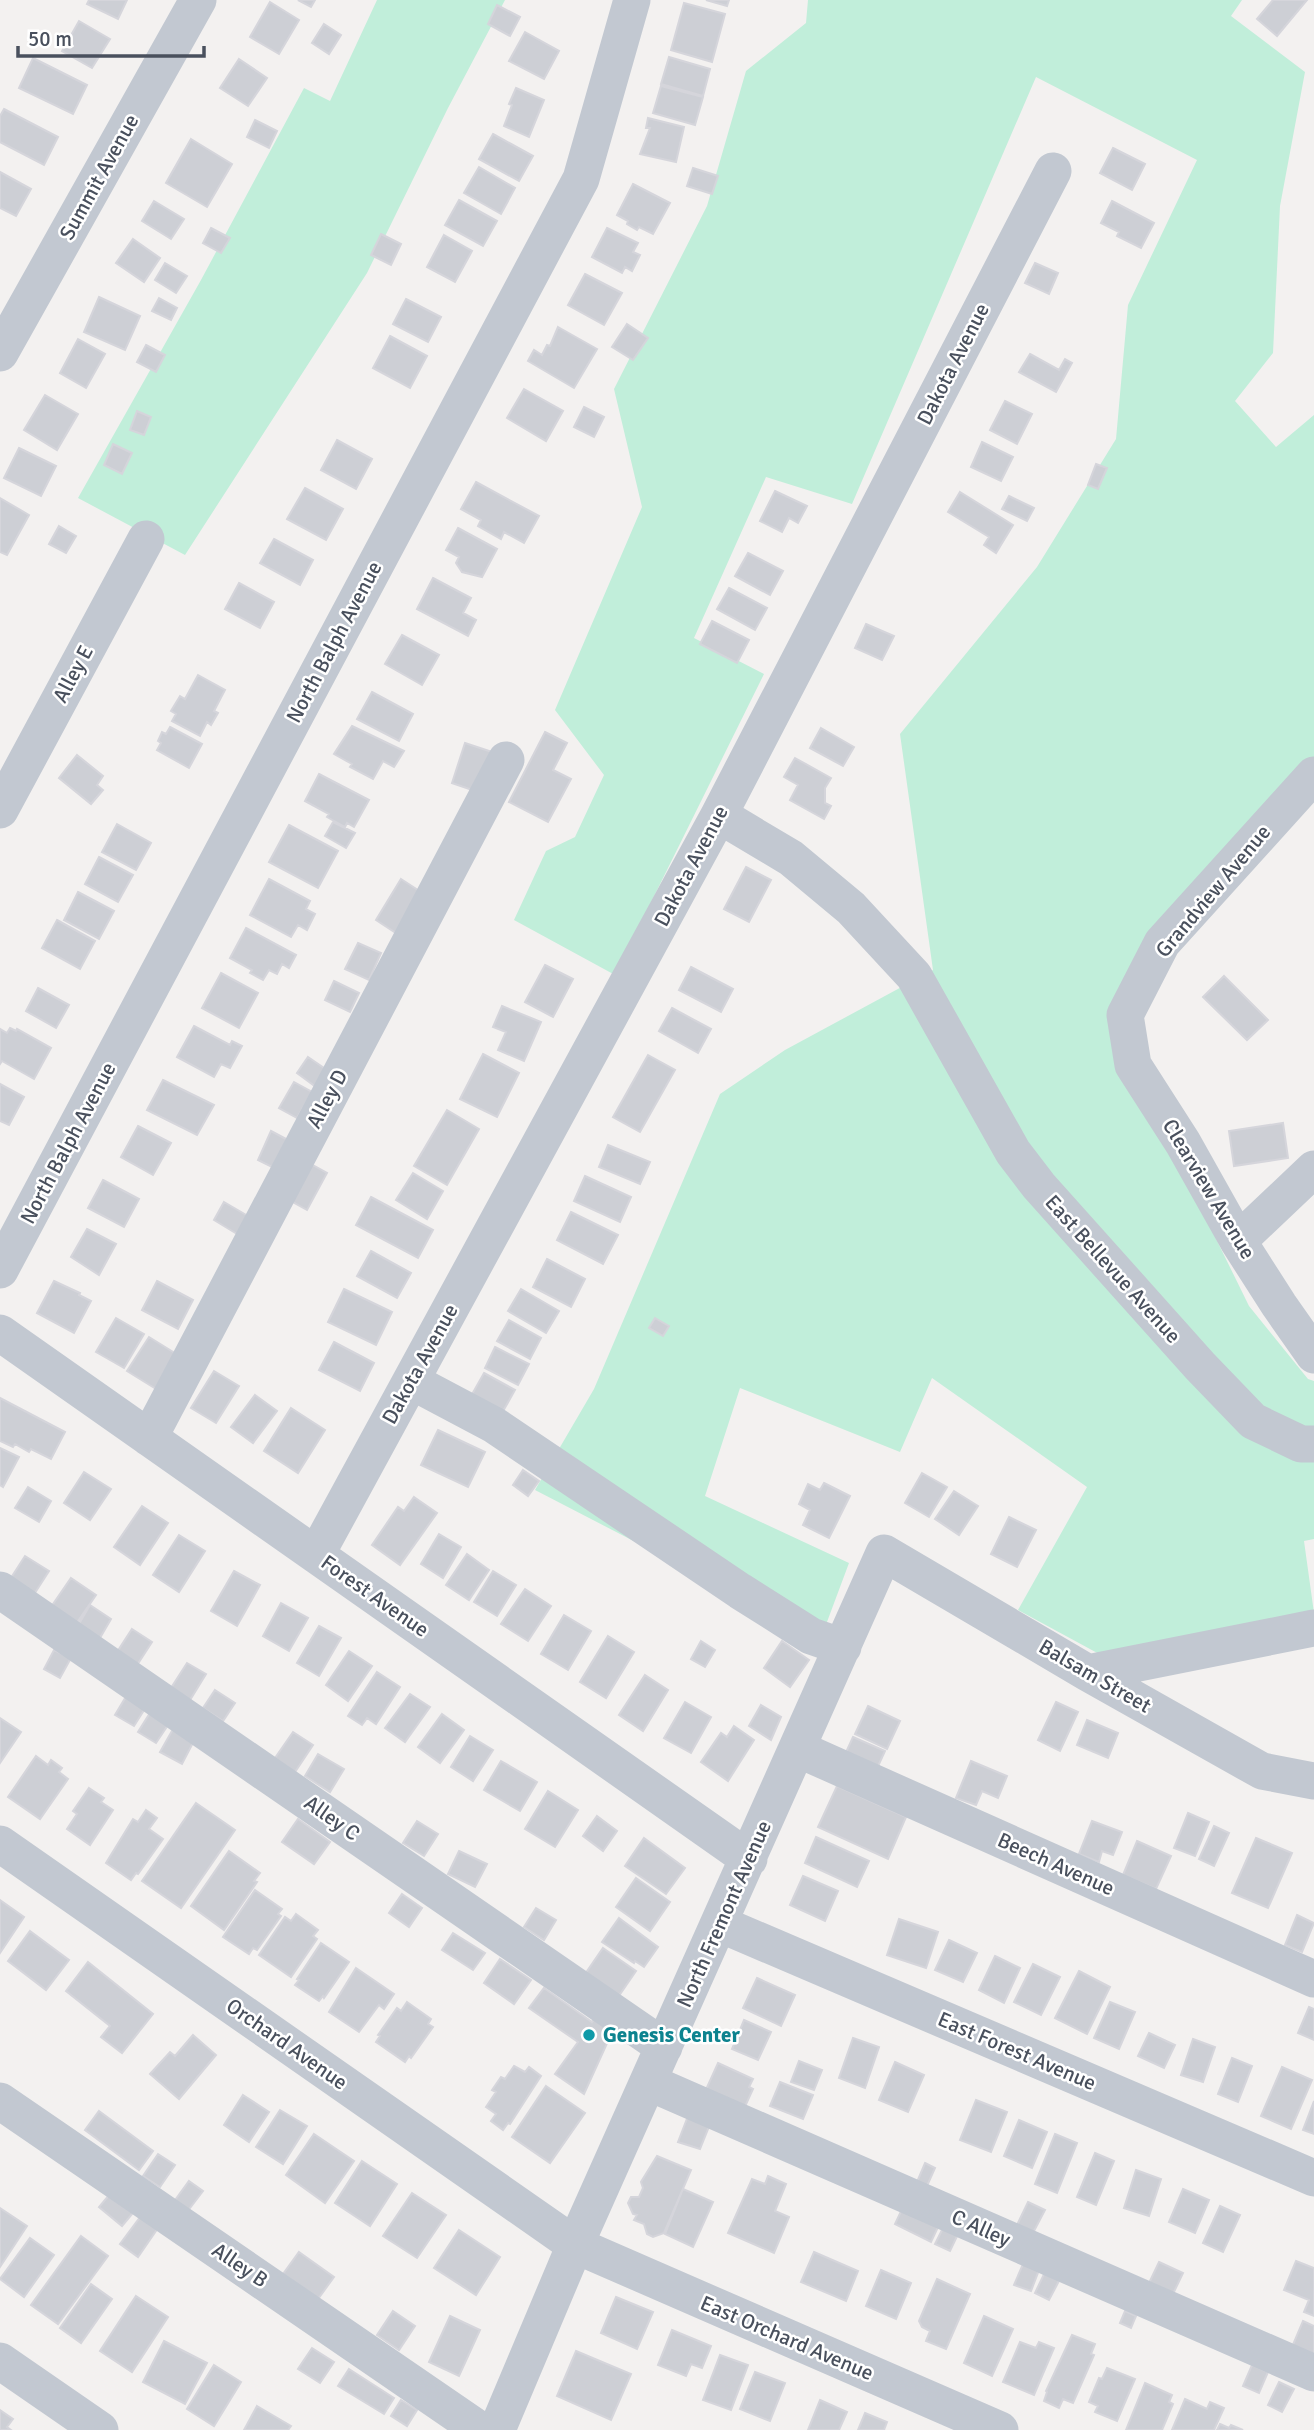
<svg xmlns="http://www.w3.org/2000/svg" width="1314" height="2430" font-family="Signika,sans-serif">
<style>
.green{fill:#c1eeda}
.building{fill:#cdcfd5;stroke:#d5d5db;stroke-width:2}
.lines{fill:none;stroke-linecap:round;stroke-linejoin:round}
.minor{stroke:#c2c8d1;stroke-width:37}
.culture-dot{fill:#0f9aa8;stroke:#fff;stroke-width:2.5}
.labels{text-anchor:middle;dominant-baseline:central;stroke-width:5;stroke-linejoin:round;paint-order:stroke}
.street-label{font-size:21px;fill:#49505d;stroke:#fff}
.culture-label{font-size:21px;font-weight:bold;fill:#0d838f;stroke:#fff;text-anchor:start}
</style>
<rect width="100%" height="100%" fill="#f3f1f0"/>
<path class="green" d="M377,0h128l-57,108 -81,165 -182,282 -107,-57 123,-218 103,-192 26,13z
M808,0h434l-11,16 74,56 -25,134 -7,147 -38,48 41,46 38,-32v342l-200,274 135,275 59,73 6,2v158l-10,2 10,72 -213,42 -83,-45 69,-123 -155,-109 -32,74 -160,-64 -35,108 144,67 -28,75 -286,-148 59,-101 126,-295 65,-44 148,-80 -33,-236 137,-167 79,-128 12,-134 69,-145 -161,-83 -184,427 -86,-27 -72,161 70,36 -149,301 -101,-55 32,-69 29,-14 29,-62 -49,-65 87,-203 -28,-118 93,-183 39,-135 60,-48z"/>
<path class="building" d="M89,0h38l-9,19 -31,-15z
M298,0h17l-4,7z
M706,0h23l-2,6z
M1273,0h34l-30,36 -20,-17z
M270,2l29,18 -20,34 -29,-17z
M684,3l41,11 -13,48 -41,-12z
M497,5l23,12 -10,19 -22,-12z
M79,21l31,18 -18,29 -30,-17z
M324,24l17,11 -12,19 -17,-11z
M525,32l34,19 -15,28 -35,-18z
M669,57l41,12 -7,27 -42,-12z
M33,58l54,27 -14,29 -54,-26z
M239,59l28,19 -19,28 -28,-18z
M661,86l42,11 -8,28 -42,-12z
M516,88l28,12 -15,37 -25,-11 8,-21 -3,-1z
M4,109l54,28 -14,28 -44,-23v-26z
M648,118l36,9 -8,35 -36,-8 10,-26h-4z
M255,120l22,11 -8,17 -22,-11z
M493,134l40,22 -14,25 -40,-22z
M191,139l41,25 -25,43 -41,-24z
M1113,148l32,16 -13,26 -32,-17z
M479,167l36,21 -14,26 -37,-21z
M693,168l25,8 -6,18 -25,-8z
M0,172l31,17 -15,27 -16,-8z
M633,184l37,19 -17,31 -14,-7 -2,3 -10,-6 1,-3 -11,-6z
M459,200l38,21 -14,25 -38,-21z
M154,201l30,18 -13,20 -29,-18z
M1112,201l42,22 -13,25 -24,-12 2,-4 -18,-9z
M211,228l19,10 -9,15 -18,-10z
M607,228l31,15 -5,9 7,3 -8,16 -7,-4 -3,6 -30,-16z
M381,234l20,10 -10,21 -20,-10z
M444,235l28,16 -17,31 -28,-15z
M133,239l27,19 -16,24 -28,-19z
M165,263l22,13 -11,17 -21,-13z
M1035,263l23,10 -9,21 -24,-11z
M585,274l37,19 -18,32 -36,-20z
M99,297l41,19 -15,34 -41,-18z
M159,298l18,10 -6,12 -19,-9z
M406,299l35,18 -13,25 -35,-18z
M627,324l21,14 -15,22 -21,-13z
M558,327l39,22 -23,39 -46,-27 6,-11 8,5 5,-10 3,1z
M390,336l37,20 -17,32 -37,-20z
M78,339l27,15 -19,34 -26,-15z
M146,345l19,10 -9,17 -19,-10z
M1030,354l29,16 6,-11 7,4 -16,29 -37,-20z
M524,389l39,22 -17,30 -39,-23z
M45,395l33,19 -21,36 -33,-20z
M1005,401l27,13 -15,30 -27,-14z
M584,407l20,10 -10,20 -20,-10z
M137,411l14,6 -7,18 -14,-5z
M337,440l35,19 -16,30 -35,-19z
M982,442l31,15 -12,24 -30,-14z
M113,444l19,9 -10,21 -18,-9z
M19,448l37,18 -15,30 -37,-18z
M1096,464l11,4 -9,21 -10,-4z
M476,482l63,34 -15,27 -20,-11 -3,7 -23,-13 3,-6 -20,-11z
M305,488l38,21 -17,31 -39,-21z
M775,491l32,15 -9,17 -9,-5 -7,14 -22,-11z
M960,492l53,33 -17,28 -12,-8 5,-8 -41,-25z
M1009,496l25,12 -7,13 -25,-12z
M0,498l29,17 -22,40 -7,-3z
M59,526l17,10 -10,17 -17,-9z
M458,528l39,21 -15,28 -20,-5 -6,-9 3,-6 -13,-7z
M274,539l39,21 -13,25 -40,-22z
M748,553l35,18 -13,24 -35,-19z
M433,578l38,20 -8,15 13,7 -8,16 -51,-27z
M239,583l35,19 -14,26 -35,-19z
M729,588l38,20 -12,22 -38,-21z
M712,621l37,19 -12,23 -37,-19z
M866,624l28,12 -12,24 -27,-12z
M402,635l37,20 -17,30 -37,-21z
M198,675l27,15 -11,21 4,2 -7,12 -4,-3 -7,14 -28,-15 4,-7 -5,-3 9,-15 5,3z
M372,692l41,22 -14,27 -42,-22z
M352,726l52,25 -10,16 -11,-6 -10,18 -23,-12 2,-3 -18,-10z
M170,727l32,17 -13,24 -32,-18 4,-7 -3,-2 4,-9 4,2z
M821,728l33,19 -11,19 -33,-18z
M545,732l22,11 -14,27 18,9 -23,43 -39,-20z
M465,743l30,10 -14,40 -29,-10z
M77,755l26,21 -6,9 6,5 -12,14 -32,-26z
M795,758l36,20 -6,10v15l6,3 -7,13 -34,-19 8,-15 -14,-8z
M319,774l50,26 -15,27 -7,-4 -2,4 -18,-10 2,-3 -24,-13z
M333,822l22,11 -9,15 -21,-12z
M117,824l34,19 -15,27 -34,-18z
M289,825l49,26 -20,37 -49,-26z
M99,857l34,18 -15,27 -33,-18z
M746,867l25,13 -22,42 -25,-13z
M269,879l41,22 -4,8 9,5 -8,16 -9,-5 -7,12 -41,-22z
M401,879l20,13 -25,41 -20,-13z
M78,892l36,19 -15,28 -35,-19z
M57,920l38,21 -15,28 -38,-21z
M246,928l50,27 -7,13 -7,-4 -5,10 -8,-4 -6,10 -13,-7 2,-3 -22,-12z
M358,943l23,10 -12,27 -24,-11z
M545,965l28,14 -20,38 -28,-15z
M691,967l42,22 -12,23 -42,-22z
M221,973l37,20 -19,35 -37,-20z
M1224,976l44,44 -21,20 -44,-43z
M334,981l25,12 -9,19 -25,-12z
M38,988l31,17 -13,23 -30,-17z
M502,1006l39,16 -17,39 -26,-11 8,-18 -13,-5z
M672,1008l39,21 -13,24 -39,-22z
M194,1026l36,19 2,-4 10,5 -12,22 -9,-4 -7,13 -37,-20z
M10,1028l6,3 1,-2 34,19 -17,31 -32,-18 -2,3v-35l7,4z
M483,1054l36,19 -22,44 -37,-18z
M648,1055l27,15 -35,62 -27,-15z
M308,1057l19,13 -11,17 -19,-14z
M163,1080l51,25 -17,30 -50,-25z
M294,1082l18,10 -15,26 -18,-10z
M0,1084l24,13 -15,28 -9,-4z
M447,1110l32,19 -32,56 -33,-19z
M1283,1123l5,35 -54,8 -5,-35z
M138,1126l33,17 -18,32 -32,-18z
M271,1131l17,9 -14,28 -16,-8z
M608,1145l42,17 -10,22 -41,-17z
M311,1164l16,9 -20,37 -16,-9z
M413,1173l30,18 -16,28 -31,-19z
M585,1176l46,21 -11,25 -46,-21z
M103,1180l36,19 -15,28 -36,-19z
M371,1197l62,33 -15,28 -62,-33z
M224,1202l24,14 -11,18 -23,-14z
M571,1212l47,23 -15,29 -46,-24z
M87,1229l29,15 -17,31 -28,-18z
M371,1251l40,22 -14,25 -40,-22z
M547,1259l38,20 -14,28 -38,-20z
M54,1281l26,12 -1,2 12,6 -17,32 -37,-20z
M157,1281l36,19 -15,29 -36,-19z
M344,1289l48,23 -16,33 -48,-23z
M521,1289l38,22 -13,22 -38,-22z
M116,1318l28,16 -20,34 -28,-16z
M655,1318l14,8 -6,10 -14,-8z
M509,1320l32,18 -11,21 -33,-18z
M149,1337l29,18 -22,34 -29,-18z
M334,1342l40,21 -14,28 -41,-21z
M495,1347l34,17 -11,21 -33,-17z
M214,1371l25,15 -23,37 -25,-15z
M484,1373l31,17 -13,23 -31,-17z
M255,1395l22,16 -24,32 -22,-16z
M0,1398l65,34 -14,27 -20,-10 -2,3 -14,-8 -2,3 -13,-6z
M291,1408l34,22 -27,43 -34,-22z
M438,1430l47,22 -17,35 -47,-22z
M0,1448l19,9 -16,30 -3,-2z
M523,1470l16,11 -11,15 -15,-11z
M84,1472l27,17 -21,31 -26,-17z
M922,1473l25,14 -18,30 -24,-14z
M824,1483l26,13 -21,42 -26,-13 7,-15 -11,-6 9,-20 12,6z
M28,1487l23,14 -12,21 -24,-14z
M954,1491l24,15 -19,29 -24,-16z
M414,1497l23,16 -37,52 -28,-20 26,-38 6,4z
M142,1506l26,17 -28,42 -26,-18z
M1009,1517l27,13 -19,37 -26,-13z
M439,1534l22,13 -18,31 -22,-14z
M179,1535l26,16 -26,41 -26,-17z
M467,1554l22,16 -20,30 -23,-15z
M25,1556l24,15 -16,25 -24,-15z
M234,1571l26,14 -23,41 -26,-15z
M493,1571l23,14 -19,31 -23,-14z
M71,1578l25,17 -20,29 -25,-17z
M525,1589l26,17 -23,35 -27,-17z
M281,1603l27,15 -19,33 -26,-15z
M90,1605l21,14 -14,24 -21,-14z
M564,1615l27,16 -23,39 -27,-16z
M319,1626l22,12 -22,38 -22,-13z
M132,1629l20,13 -15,23 -20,-13z
M608,1636l26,16 -28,46 -26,-16z
M701,1641l14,9 -10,17 -14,-8z
M782,1641l27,19 -19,27 -26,-19z
M54,1650l17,8 -11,20 -16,-9z
M349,1651l23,15 -24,35 -22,-16z
M187,1663l19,11 -16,26 -19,-12z
M377,1672l23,15 -24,37 -9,-6 -5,7 -14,-9z
M645,1675l23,15 -25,41 -24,-16z
M215,1690l20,13 -12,18 -20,-13z
M410,1694l20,13 -25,35 -20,-14z
M127,1695l19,12 -12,19 -19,-11z
M685,1702l26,15 -20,36 -27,-15z
M1056,1702l22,10 -18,39 -22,-11z
M761,1705l20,12 -10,23 -22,-14z
M868,1706l32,15 -13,28 -32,-15z
M150,1713l18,12 -12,18 -18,-11z
M442,1714l22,16 -24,33 -22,-16z
M0,1718l21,14 -21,31z
M1087,1720l31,13 -10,25 -31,-13z
M734,1726l20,14 -26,41 -27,-19 20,-29 6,4z
M173,1729l21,12 -12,23 -22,-12z
M293,1732l20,13 -18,27 -20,-14z
M470,1736l23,14 -20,31 -22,-14z
M853,1737l32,14 -11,24 -32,-14z
M318,1754l26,15 -14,23 -25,-16z
M36,1756l12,9 3,-5 11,8 -3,4 9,7 -28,40 -32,-22z
M501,1761l36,21 -17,29 -36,-21z
M971,1761l36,15 -9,22 -16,-7 -6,14 -20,-7z
M837,1786l69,31 -18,42 -70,-32z
M89,1788l15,10 -3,4 12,8 -23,35 -23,-16 10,-15 -4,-3z
M548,1791l30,19 -23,37 -30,-18z
M196,1803l39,27 -54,78 -39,-27z
M146,1810l11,8 -8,11 14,10 -25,35 -2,-1 -5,7 -25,-17 27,-44 5,3z
M1188,1813l21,9 -14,34 -21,-8z
M597,1816l20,15 -14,20 -20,-15z
M298,1819l32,23 -16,22 -32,-22z
M417,1821l21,13 -14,22 -21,-13z
M1092,1821l30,11 -9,23 -11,-4 -3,11 -20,-8z
M1214,1826l15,7 -15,33 -15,-7z
M816,1837l53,24 -12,26 -52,-24z
M644,1838l41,30 -19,26 -41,-28z
M1256,1838l36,15 -24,55 -36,-15z
M1137,1841l34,15 -15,33 -33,-14z
M229,1851l31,22 -6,8 3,1 -33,48 -33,-24z
M459,1851l28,13 -12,23 -27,-13z
M803,1876l35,15 -13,30 -35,-16z
M636,1878l34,24 -20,29 -34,-24z
M255,1890l27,19 -4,5 3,2 -24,34 -4,-2 -4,6 -26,-17z
M402,1894l20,14 -13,19 -20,-14z
M0,1900l24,17 -24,36z
M536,1908l20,12 -12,20 -20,-13z
M296,1914l22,16 -5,6 4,3 -26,38 -32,-22 26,-38 6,4z
M1297,1915l17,8 -12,29 -17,-7z
M619,1918l39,29 -14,20 -9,-6 -1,2 -32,-21z
M899,1919l39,13 -12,36 -39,-13z
M30,1931l39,29 -23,30 -38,-29z
M453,1933l32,20 -12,17 -31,-20z
M949,1940l28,13 -14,29 -28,-12z
M321,1943l28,19 -25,36 -1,-2 -4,5 -24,-16 4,-5 -2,-1z
M603,1948l33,23 -20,29 -33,-23z
M995,1956l25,12 -16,35 -25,-13z
M500,1959l31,21 -17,24 -30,-21z
M88,1962l65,52 -31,39 -21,-16 9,-11 -44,-35z
M1033,1964l27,13 -19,38 -27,-13z
M356,1968l38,26 -10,15 -5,-4 -20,27 -30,-20z
M1079,1971l31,16 -23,47 -32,-16z
M757,1978l38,17 -14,31 -38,-18z
M544,1988l48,34 5,-7 17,13 -30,66 -29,-20 23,-32 -49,-34z
M407,2002l24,17 -3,5 5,3 -22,31 -2,-2 -4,6 -29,-20 4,-6 -2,-1 19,-27 4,3z
M1110,2002l25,10 -16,37 -25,-11z
M1309,2007l5,2v31l-16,-7z
M744,2020l27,12 -13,28 -26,-11z
M1149,2033l26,12 -11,23 -26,-12z
M193,2035l23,20 -37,44 -29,-25 20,-22 5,4z
M853,2038l26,9 -14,41 -26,-10z
M1193,2039l22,8 -12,35 -22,-7z
M1232,2058l20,8 -14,36 -20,-8z
M799,2061l23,9 -8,20 -23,-8z
M895,2062l29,13 -16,37 -29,-12z
M718,2063l35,16 -4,8 4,2 -10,22 -39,-17z
M514,2066l11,6 4,-5 12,9 -31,48 -2,-1 -5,7 -12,-9 5,-7 -10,-7 10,-15 -4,-2 9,-13 4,2z
M1282,2067l30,13 -21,49 -30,-13z
M780,2082l33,13 -10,24 -33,-13z
M546,2086l39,27 -35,50 -38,-26z
M243,2095l26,17 -20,30 -25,-17z
M976,2100l31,12 -16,40 -31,-12z
M1314,2101v33l-11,-4z
M280,2110l27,16 -24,38 -27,-17z
M99,2111l54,40 -14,19 -54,-40z
M688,2116l22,8 -10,25 -22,-7z
M1019,2120l28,12 -15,36 -28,-12z
M314,2134l40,27 -29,42 -39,-28z
M1055,2134l22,9 -20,50 -22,-9z
M1095,2153l19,8 -18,44 -19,-8z
M158,2154l17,11 -15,22 -17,-11z
M657,2156l34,14 -27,63 -11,4 -6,-3 -3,-10 -10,-4 3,-5 -4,-1 -5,-11 3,-6h8l4,-9 -2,-6z
M362,2161l35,23 -27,42 -35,-23z
M925,2163l10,5 -8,18 -10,-4z
M1136,2170l25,9 -12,37 -25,-8z
M768,2176l18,8 -11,27 14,6 -15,36 -46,-20 24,-54 13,5z
M189,2181l14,10 -16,21 -14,-9z
M115,2188l23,19 -16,19 -23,-19z
M683,2189l30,13 -20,45 -28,-13z
M1183,2189l26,11 -14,33 -26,-11z
M412,2193l34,22 -29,43 -34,-22z
M1028,2202l17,8 -12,23 -16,-8z
M1220,2206l20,9 -17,37 -20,-9z
M903,2207l36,18 -8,17 -36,-18z
M0,2208l27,18 -27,41z
M141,2216l17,12 -20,29 -18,-13z
M945,2224l15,6 -10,21 -15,-7z
M459,2230l41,27 -24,38 -42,-27z
M81,2236l27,20 -50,68 -27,-19z
M30,2238l24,17 -30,42 -24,-18z
M299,2252l35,25 -16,22 -35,-25z
M814,2252l44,19 -12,30 -45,-19z
M1296,2261l18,7v48l-10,-4 5,-12 -25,-10z
M1159,2262l24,11 -10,21 -24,-11z
M1023,2264l16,6 -8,21 -17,-6z
M881,2270l30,13 -15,36 -30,-13z
M1045,2272l15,7 -11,21 -14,-7z
M937,2279l33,15 -24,55 -20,-8 4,-10 -8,-4 -3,-6z
M91,2284l21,15 -31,44 -21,-15z
M136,2296l32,21 -36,55 -32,-21z
M616,2297l37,15 -16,37 -36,-16z
M393,2311l22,15 -16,24 -22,-15z
M1125,2311l11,5 -5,12 -11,-5z
M450,2316l30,14 -21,46 -30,-14z
M984,2316l29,13 -21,47 -28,-13z
M1303,2321l11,5v31l-22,-10z
M672,2330l39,16 -9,22 -11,-4 -5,12 -28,-11z
M1072,2335l23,9 -4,10 3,1 -21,48 -10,-4 -4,9 -15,-7 3,-9 -1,-1z
M164,2341l43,22 -22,41 -42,-22z
M1020,2342l16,6 3,-6 15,6 -20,47 -31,-13z
M312,2348l22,14 -14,21 -22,-14z
M576,2351l55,23 -20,46 -54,-24z
M720,2355l28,10 -17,45 -28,-10z
M214,2365l27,17 -27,44 -27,-17z
M1252,2365l16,7 -9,21 -16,-7z
M1107,2368l28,11 -18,42 -22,-9 3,-6 -9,-4 10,-24 3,1z
M349,2369l45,29 -10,16 -46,-28z
M755,2372l30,11 -15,38 -30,-12z
M1279,2382l15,7 -12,23 -14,-7z
M1145,2383l27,12 -3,7 4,2 -11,26h-36z
M1185,2399l22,10 3,-7 14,6 -10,22h-42z
M401,2400l16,10 -10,16 -16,-10z
M820,2400l27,12 -8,18h-31z
M257,2406l34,20 -3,4h-44z
M0,2410l13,9 -6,8 4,3h-11z
M865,2413l22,9 -3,8h-26z
M1220,2424l9,4 2,-3 12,5h-26z"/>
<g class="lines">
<path class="minor" d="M0,353l198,-353
M1314,775l-152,168 -37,72 8,50 50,78 55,98 41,64 35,50
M0,810l146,-271
M719,815l72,43 60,50 63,68 99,176 26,34 161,180 53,55 48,23h13
M1238,1241l76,-72
M0,1270l581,-1091 51,-179
M0,1333l749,526
M411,1381l83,44 246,166 71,45 32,11
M149,1438l357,-678
M316,1555l403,-740 334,-644
M0,1590l664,457
M1088,1673l226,-45
M798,1749l516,230
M0,1844l575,401 425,185
M720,1924l594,254
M648,2082l666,291
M0,2101l480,329
M0,2361l100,69
M497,2430l78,-185 309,-692 204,120 174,98 52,10"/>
</g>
<circle class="culture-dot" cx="589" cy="2035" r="7"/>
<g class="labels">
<g class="street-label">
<text transform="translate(99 177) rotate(-61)">Summit Avenue</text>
<text transform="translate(953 364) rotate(-63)">Dakota Avenue</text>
<text transform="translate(334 642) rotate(-62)">North Balph Avenue</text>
<text transform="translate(73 674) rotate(-62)">Alley E</text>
<text transform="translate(691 866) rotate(-62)">Dakota Avenue</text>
<text transform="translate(1213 891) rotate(-50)">Grandview Avenue</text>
<text transform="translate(327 1099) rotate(-62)">Alley D</text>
<text transform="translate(68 1143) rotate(-62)">North Balph Avenue</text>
<text transform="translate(1209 1189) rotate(59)">Clearview Avenue</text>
<text transform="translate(1113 1269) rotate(48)">East Bellevue Avenue</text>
<text transform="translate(420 1364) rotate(-61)">Dakota Avenue</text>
<text transform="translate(375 1596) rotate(35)">Forest Avenue</text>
<text transform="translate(1095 1676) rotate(30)">Balsam Street</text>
<text transform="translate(332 1818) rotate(35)">Alley C</text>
<text transform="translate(1056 1864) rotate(24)">Beech Avenue</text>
<text transform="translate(724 1914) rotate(-66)">North Fremont Avenue</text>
<text transform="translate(287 2044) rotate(35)">Orchard Avenue</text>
<text transform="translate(1017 2051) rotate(23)">East Forest Avenue</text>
<text transform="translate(981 2228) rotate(24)">C Alley</text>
<text transform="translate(240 2265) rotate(34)">Alley B</text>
<text transform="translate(787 2338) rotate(23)">East Orchard Avenue</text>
</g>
<g class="culture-label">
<text x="603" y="2035">Genesis Center</text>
</g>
</g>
<path d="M18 46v10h186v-10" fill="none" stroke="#49505d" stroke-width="3.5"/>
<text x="28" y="46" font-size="21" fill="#49505d" stroke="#ffffff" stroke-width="5" paint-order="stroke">50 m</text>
</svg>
